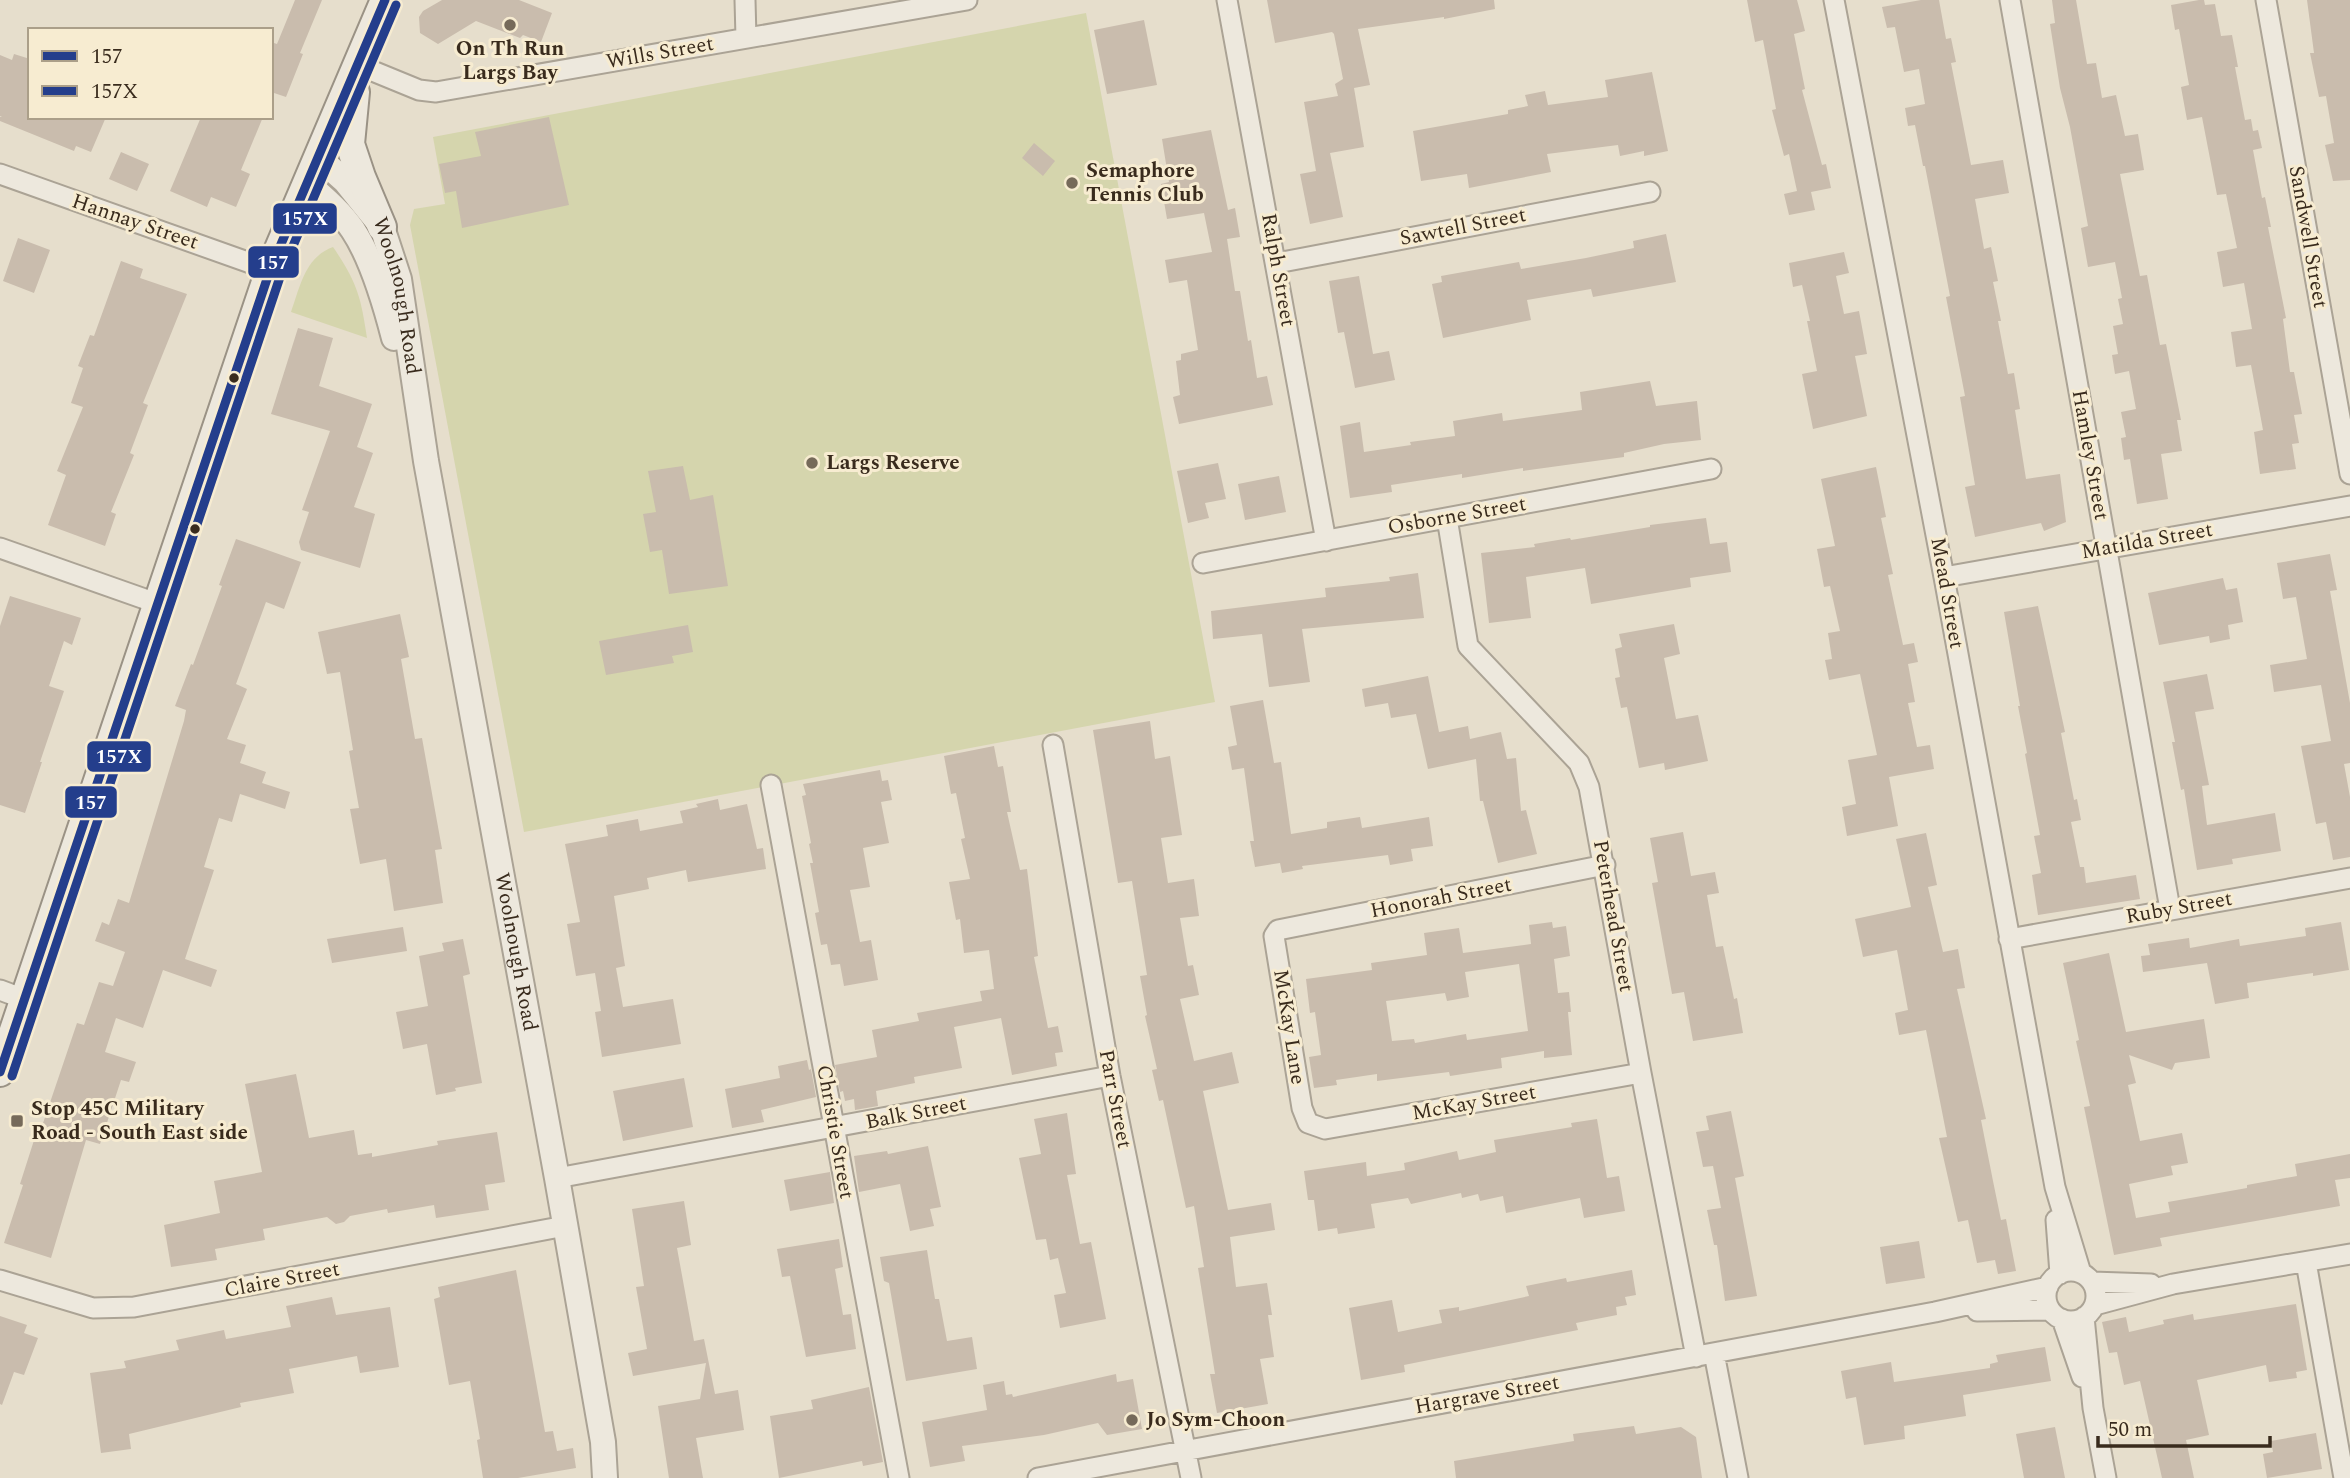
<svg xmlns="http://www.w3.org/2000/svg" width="2350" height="1478" font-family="Spectral,serif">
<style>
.green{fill:#d5d5ad}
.building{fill:#c9bcad;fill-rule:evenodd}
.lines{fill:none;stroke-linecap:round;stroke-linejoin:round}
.minor-casing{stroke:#aba395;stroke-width:23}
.tertiary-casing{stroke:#aba395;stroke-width:28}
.secondary-casing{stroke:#9a9285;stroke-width:32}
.minor{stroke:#ede8dd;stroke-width:19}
.tertiary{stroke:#ede8dd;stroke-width:24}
.secondary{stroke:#ede8dd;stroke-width:28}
.bus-1-casing{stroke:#f7ecd1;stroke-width:14}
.bus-2-casing{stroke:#f7ecd1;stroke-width:14}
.bus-1{stroke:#243e8c;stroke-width:9}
.bus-2{stroke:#243e8c;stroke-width:9}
.poi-dot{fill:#766a5a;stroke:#f7ecd1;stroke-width:2.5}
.bus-dot{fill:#392b1d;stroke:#f7ecd1;stroke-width:2.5}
.labels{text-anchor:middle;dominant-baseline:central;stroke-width:6;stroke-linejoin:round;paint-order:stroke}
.poi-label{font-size:21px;font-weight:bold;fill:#392b1d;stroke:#f7ecd1;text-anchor:start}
.street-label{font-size:21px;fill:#392b1d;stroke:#f7ecd1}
.line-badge{stroke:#f7ecd1;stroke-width:2.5}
.badge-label{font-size:19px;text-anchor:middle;font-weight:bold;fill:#fff}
</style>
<rect width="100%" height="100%" fill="#e6decc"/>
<path class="green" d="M1086,13l129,689 -691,130 -114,-607 4,-16 31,-5 -12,-67z
M333,247c24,35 28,50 34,91l-76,-26c9,-25 14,-55 42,-65z"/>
<path class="building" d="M295,0h27l-22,53 3,1 -17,43 -15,-5v-50l6,2z
M442,0h77l33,13 -11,29 -18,-7 -3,3 -44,-17 -38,23 -18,-11 -1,-16 4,-6z
M1267,0h227l1,9 -51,10v-2l-86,12 12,56 -16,3 10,59 -34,6 13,64 -33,7 -10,-50 16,-3 -12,-69 34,-6 -3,-12 8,-5 -9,-45 -2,-2 -57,11z
M1747,0h50l3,11 5,20 -11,3 11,55 -3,1 20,75 4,-1 5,24 -20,4 4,18 -26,5 -5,-21 13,-3 -8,-37 -5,2 -12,-46 4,-1 -13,-69 -8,2z
M1921,0h18l7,39 5,-1 5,24 -5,1 20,102 32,-5 6,33 -34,6 9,50 7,-2 7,34 -5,1 8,39h-3l10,53 6,-1 6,36 -5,1 11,69 34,-5 6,48 -22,9 -3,-8 -66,14 -10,-50 10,-2 -15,-88 5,-1 -19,-99 4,-1 -25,-130h-2l-8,-41 -7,1 -3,-18 20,-4 -6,-35 -15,3 -9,-45 -8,1 -5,-21z
M2052,0h24l11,64 9,-1 6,35 14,-3 9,41 13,-2 6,36 -24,4 20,102 7,-1 13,70 6,-1 15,76h-4l5,31 -21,3 7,45 -31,5 -7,-45 -6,1 -3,-22 5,-1 -5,-25 15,-3 -7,-38 -14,3 -3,-19 6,-1 -5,-28 10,-2 -5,-25 4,-1 -7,-36 -27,5 -7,-39 7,-2 -18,-99 -10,-39 -10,-64 5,-1z
M2199,0h5l1,5 10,-1 6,32 11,-1 6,32h-3l10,53 6,-1 2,12 5,-1 4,18 -9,2 9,48 3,-1 6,30h-3l18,91 -3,1 7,53h4l8,42 -8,1 5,28 -7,1 4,25 -36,5 -6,-42 9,-2 -12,-65 -15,2 -5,-35 21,-3 -8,-46 -21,4 -6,-35 20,-4 -11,-54 -9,1 -15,-78 -15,3 -6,-33 8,-2 -10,-56 -4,1 -4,-25z
M2307,0h43v180l-17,1 -8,-36 9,-2 -8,-47 -7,1 -9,-44h4z
M1144,20l13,65 -50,9 -13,-64z
M14,54l16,5v58h76l-15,35 -15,-6 -2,5 -74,-30v-4h2l-2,-1v-61l12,5z
M1652,72l16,79 -24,5v-5l-24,5 -2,-11 -71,9 4,18 -82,16 -2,-14 -46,7 -8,-50 95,-17v-4l20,-4 -3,-11 20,-4 3,14 60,-8 -3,-17z
M201,117h62l-22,53 9,4 -14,33 -25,-10 -4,10 -37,-16z
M549,117l20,88 -107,23 -6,-37 -11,2 -6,-29 42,-8 -6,-24z
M1211,130l17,80 7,-2 5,29 -13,2 8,52h5l8,50 3,-1 6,38 10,-2 6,29 -94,19 -6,-27 7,-2 -4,-34 5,-1v-6l17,-4 -11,-70 -18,3 -4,-23 47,-8 -8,-39 -37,6 -6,-35 8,-2 -7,-43z
M1034,143l21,18 -12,15 -21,-18z
M121,152l28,12 -12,27 -28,-12z
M1666,234l10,48 -83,15 -2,-8 -64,11 4,20 -88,18 -11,-54 10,-2 -1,-6 78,-14 2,7 65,-11 48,-10 -1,-7z
M18,238l32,12 -16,43 -31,-12z
M1844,252l5,21 -13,3 8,38 15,-3 8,43 -12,2 12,60 -54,13 -11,-55 15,-3 -10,-50h3l-8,-36 -9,2 -4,-24z
M121,261l22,8 -3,9 47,16 -44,109 5,2 -18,48 4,2 -23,57 5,2 -11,32 -57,-21 18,-50 -9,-4 26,-64 -12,-4 12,-35 -5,-2 12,-31 4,1z
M1359,276l14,78 16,-3 6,29 -40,8 -11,-56 -6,1 -9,-52z
M298,328l35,10 -14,48 53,18 -15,43 16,6 -19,54 21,7 -15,54 -59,-18 -2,-8 10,-30 -7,-2 28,-79 -59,-17z
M1650,381l6,25 41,-5 4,39 -37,4 -40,9v4l-101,14v-3l-61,10v-4l-71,11 1,7 -42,6 -10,-72 20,-4 4,30 47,-7 -1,-3 45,-6 -2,-15 49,-8 1,8 79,-11 -2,-18z
M1218,463l8,36 -21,4 4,15 -21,5 -11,-52z
M683,466l7,34 23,-5 15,91 -59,8 -7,-44 -12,2 -7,-38 13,-2 -8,-41z
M1876,467l10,50 -5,1 12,56 -5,1 15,70 11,-2 4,19 -10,2 7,38 -7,1 9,44 13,-2 4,24 -45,8 9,49 -51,10 -5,-29 14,-3 -8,-44 29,-5 -17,-81 -31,6 -4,-20 7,-1 -4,-26 12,-2 -10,-45 -6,1 -7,-38 18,-3 -14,-67z
M1279,476l7,36 -41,8 -7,-36z
M1706,518l4,26 17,-2 4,30 -41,6 1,9 -100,17 -6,-36 -59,9 5,41 -42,5 -8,-70 54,-6 -1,-3 36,-6 1,2 79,-13v-2z
M236,539l65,23 -17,47 -18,-7 -30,82 11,5 -20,50 19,6 -6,18 26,9 -4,11 28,9 -5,17 -45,-15 -8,28 -13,-4 -15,49 10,3 -29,89 32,11 -6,17 -48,-17 -20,58 -27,-10 -11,34 31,10 -7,20 -8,-2 -21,64 -14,-4 -35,118 -47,-15 19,-58 -3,-1 16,-50 3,1 38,-112 7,2 15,-43 14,4 12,-34 -30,-11 7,-19 7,3 9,-26 11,4 55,-182 2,-11 -11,-4 16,-42 2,1 29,-79 -3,-1z
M2330,554l7,36 -7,1 20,112v60l-6,1 6,33v60l-17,3 -7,-38 -10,2 -15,-78 30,-5 -10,-56 -47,7 -4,-27 37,-6 -11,-62 -13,2 -6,-36z
M1418,573l6,45 -122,11 8,53 -41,5 -7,-53 -49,5 -2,-28 115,-14 -1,-9 65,-7 -1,-4z
M2223,578l3,12 11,-2 6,34 -15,3 2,14 -20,4 -1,-7 -50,9 -11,-52z
M10,596l71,22 -9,27 -8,-4 -15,45 15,5 -24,71h2l-17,51 -25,-8v-179z
M2038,606l27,126 -4,1 13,67 3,-1 4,21 -10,2 9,45h4l2,16 50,-8 4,24 -102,16 -6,-40 9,-2 -7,-37 6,-1 -15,-81 2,-1 -9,-47h2l-16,-94z
M400,614l9,43 -8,2 14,80 7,-1 20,111 -7,1 8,53 -49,8 -8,-52 -26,5 -10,-55 9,-1 -10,-57 4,-1 -13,-78 -13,2 -9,-42z
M1674,624l6,30 -16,4 12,61 22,-4 10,46 -43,9 -1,-7 -25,5 -12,-61 -6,1 -6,-30 5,-1 -5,-28 7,-2 -3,-13z
M688,625l5,27 -21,4 2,7 -68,12 -7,-34z
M2207,674l7,35 -19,3 14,73 -7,1 5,39 68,-12 6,38 -49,8 1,5 -36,6 -13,-81 -3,1 -9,-48h3l-12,-60z
M1428,676l11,56 29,-6 2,13 31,-7 6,27 9,-1 5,53 5,-1 11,44 -39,9 -15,-62h-3l-4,-42 -48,10 -12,-55 -25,4 -3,-15 -23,4 -3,-18z
M1263,700l11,63 7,-1 10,72 36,-6v-6l33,-5 2,11 67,-11 4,29 -22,3 2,12 -23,4 -2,-10 -86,11 1,3 -21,4 -2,-10 -25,4 -5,-26h4l-10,-73 -12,2 -4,-23 9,-2 -7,-39z
M1150,721l5,38 15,-3 12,79 -21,3 7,45 26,-4 5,37 -19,2 8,48 5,-1 6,30 -19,4 14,62 38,-9 7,31 -36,8 25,119 43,-7 4,27 -45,7 6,50 31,-4 5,32h-4l6,42 -14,2 8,45 -51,9 -7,-39h5l-17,-106 6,-1 -10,-61 -8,2 -23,-108 -4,1 -7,-31 5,-1 -12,-53 2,-1 -7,-39 7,-1 -15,-94 -14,2 -25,-153z
M994,746l4,21 5,-1 8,46h-4l13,58 7,-1 11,87 -4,1 14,71 10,-2 5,26 -8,1 2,13 -45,9 -11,-57 -47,9 8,41 -48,9 1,6 -39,8 2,15 -23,4 -1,-11 -9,2 -2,-10 -3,1 -5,-27 42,-8 -5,-27 47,-9 -2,-8 65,-12 -2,-10 14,-2 -5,-39 -25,3 -4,-34 -4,1 -7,-38 21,-3 -9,-40 4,-1 -9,-45 -5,1 -7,-38z
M880,770l2,11 6,-1 4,20 -11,2 8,41 -26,5 7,39 -20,3 10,52 11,-2 7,40 -34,6 -4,-22 -9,1 -4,-21 -6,1 -6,-32 4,-1 -9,-49h3l-4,-19 2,-1 -9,-47 4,-1 -3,-11z
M718,799l2,11 27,-6 10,45 6,-1 3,21 -78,13 -2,-12 -39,8 2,11 -35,7 11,70 -9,2 7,39 50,-8 8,45 -79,13 -7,-45 6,-1 -6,-38 -19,3 -9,-52 13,-2 -15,-78 43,-8 -2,-11 32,-6 2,12 43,-8 -3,-12 18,-4 -2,-3z
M1683,832l8,44 24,-4 4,21 -12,2 9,52 7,-1 11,53 3,-1 6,35 -50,8 -9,-49 -12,2 -20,-111 6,-1 -8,-44z
M1926,833l11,52 -9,2 15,65 15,-3 7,39 -8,1 29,130 -5,1 12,61 8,39 5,-1 10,52 -18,3 -3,-14 -18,3 -9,-43 -10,2 -19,-84 8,-1 -21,-107 -27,5 -4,-22 13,-3 -11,-60 -34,7 -8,-38 56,-12 -15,-68z
M1552,922l1,6 13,-2 4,30 -16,3 4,34 11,-1 2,20h-3l4,43 -28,3v-7l-43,7 1,10 -52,8 -1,-4 -72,9v-7l-41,6 1,5 -23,3 -5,-31 12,-2 -6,-43 -5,1 -4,-34 66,-9 -1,-7 56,-8 -3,-22 35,-5 4,25 68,-9 -2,-19zM1519,964l9,67 -61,9 -1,-6 -51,9 -1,-4 -22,2 -6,-40 59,-8 2,8 22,-4 -4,-25z
M2341,922l8,48 -36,6v-3l-66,10 2,15 -34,6 -8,-41 -64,9 -2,-16 9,-1 -2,-11 41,-6 1,10 49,-9 1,7 66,-10 -1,-8z
M403,927l4,24 -75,12 -5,-24z
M463,939l7,35 -7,2 19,107 -27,5 1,3 -20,4 -9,-51 -24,5 -7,-37 32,-6 -9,-50 25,-5 -2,-8z
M2109,953l17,79 78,-13 6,39 -35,5 -3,7 -43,-15 7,28 -8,2 12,56 42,-8 6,30 -17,3 2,9 -44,9 7,34 34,-6 -2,-10 79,-14v-3l50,-9 -2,-12 55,-10v24l-15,2 5,26 -180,32 2,8 -48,9 -30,-148 6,-1 -14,-65 3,-1 -16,-77z
M807,1060l2,10 2,-1 5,28 -55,13 3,12 -32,6 -7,-39 55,-11 -2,-12z
M296,1074l13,64 45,-8 4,25 14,-2v4l66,-12 -1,-4 60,-9 8,50 -20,3 4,25 -53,8 -2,-13 -46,8 -1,-4 -37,7 -6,6 -8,2 -9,-7 -64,12 2,11 -50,9 2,11 -46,7 -7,-42 56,-12 -6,-32 48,-9 -17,-88z
M684,1078l9,49 -70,14 -10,-50z
M1731,1111l13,65 -9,2 22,118 -32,5 -8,-56h-3l-7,-35 14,-2 -8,-42 -10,1 -7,-35 13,-2 -3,-14z
M1067,1113l9,61 -9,1 13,69 11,-2 15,77 -46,9 -6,-33 12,-2 -8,-35 -8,2 -4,-21 -10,1 -17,-82 22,-4 -7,-35z
M1597,1119l10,59 12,-2 6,35 -41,7 -4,-20 -74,15 -3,-17 -23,5 -2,-7 -16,4 -1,-5 -50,11 -3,-6 -37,6 4,24 -37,6 -1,-6 -19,3 -4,-31h-6l-4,-29 62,-9 1,14 38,-6 -1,-7 53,-12 2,9 37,-8 -2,-12 78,-13 -1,-4z
M928,1146l13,61 -11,2 4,17 -24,5 -10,-47 -41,8 -5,-36 33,-5 1,3z
M830,1172l4,31 -44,8 -6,-31z
M684,1201l7,44 -14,3 17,93 10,-2 11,55 23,-4 6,40 -48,8 7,40h-34l-11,-72 42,-7 6,-36 -73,13 -5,-23 19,-4 -11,-62 8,-1 -12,-77z
M839,1239l4,28 -8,2 8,46 8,-1 5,35 -50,8 -16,-81 -8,1 -5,-28z
M1919,1241l6,37 -39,6 -6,-37z
M927,1250l8,49h4l8,42 25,-4 5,32 -71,12 -17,-98 -5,-2 -4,-24z
M516,1270l29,162 8,-1 4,20 16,-3 3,20 -58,10h-35l-6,-38 3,-1 -10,-58 -21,4 -15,-86 6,-2 -2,-10z
M1632,1270l4,25 -11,2 2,8 -11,2 1,8 -41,8 2,7 -174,35 1,7 -44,8 -12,-72 43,-8 6,32 44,-9 -3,-13 20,-3v4l70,-15 -3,-10 40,-8 1,4z
M332,1297l4,18 54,-8 9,60 -39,6 -3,-17 -68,13 5,24 -54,10 1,4 -112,27 2,15 -30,4 -11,-80 36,-5 -2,-7 55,-11 -3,-10 48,-10 2,9 65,-12 -5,-21z
M2296,1304l11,66 -11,2 1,6 -28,4 -3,-17 -69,15 12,55 -23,5 8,38h-32l-22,-97 -16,4 -7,-33 -8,1 -7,-31 24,-5 3,15 35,-8 -1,-4 30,-6 1,6z
M0,1316l27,9 -3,8 14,5 -14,37 -10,-3 -12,33 -2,-1z
M2045,1347l6,34 -88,14 3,21 -62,10 1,13 -41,6 -8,-48 -10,2 -5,-28 50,-9 3,20 96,-14v-4l8,-2 -2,-7z
M1116,1374l1,8 16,-3 9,50 -35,6 -9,-12 -54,12 -82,11 3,15 -35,6 -8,-45 65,-12 -4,-25 21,-4 2,14 6,-1 1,3z
M869,1387l14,75 -20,4 -1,-5 -83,17 -9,-62 43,-7 -2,-9z
M1634,1426l2,8 45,-7 15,10 6,41h-246l-2,-17 120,-20 -1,-7z
M2055,1427l10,51h-41l-8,-44z
M2316,1433l6,36 -55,9 -4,-24 10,-2 -2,-11z"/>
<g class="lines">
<defs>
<path id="minor" d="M745,0l1,38
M1227,0l99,541
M1834,0l110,577 111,610 26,86
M2010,0l160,909
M2266,0l84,474
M358,65l61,25 17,2 531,-92
M0,174l270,96
M1277,263l373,-71
M1447,518l21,128 111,117 10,24 52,286 55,284
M0,548l159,56
M1203,563l508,-94
M1944,577l406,-71
M1053,745l57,331 81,402
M771,785l128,693
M1605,865l-327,65 -4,6 28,172 6,15 17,6 316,-56
M2009,939l341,-61
M0,990l24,9
M557,1178l553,-102
M2056,1220l4,54
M2306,1262l38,216
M2046 1296a25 25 0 1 1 50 0a25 25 0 1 1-50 0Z
M0,1280l93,28 41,-1 431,-81
M2092,1282l59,2
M2095,1305l78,-21 177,-30
M1977,1311l72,-1
M2084,1317l9,91 13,70
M2062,1319l20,58
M1714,1353l24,125
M1038,1478l897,-166 113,-25"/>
<g id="tertiary">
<path id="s1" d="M318,157l27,24 37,46 17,52 27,182 131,717 46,264 2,36"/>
<path d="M307,183c16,14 34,29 46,47 18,27 33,77 41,108"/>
</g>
<path id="secondary" d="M355,92l-5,52 11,33 21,50
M0,1072l270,-802 115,-270"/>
</defs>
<use href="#minor" class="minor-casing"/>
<use href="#tertiary" class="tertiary-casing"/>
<use href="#secondary" class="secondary-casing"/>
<use href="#minor" class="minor"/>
<use href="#tertiary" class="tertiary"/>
<use href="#secondary" class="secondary"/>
<defs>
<path id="bus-1" d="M0,1072l270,-802 115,-270"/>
<path id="bus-2" d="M12,1076l269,-802 115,-269"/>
</defs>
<use href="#bus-1" class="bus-1-casing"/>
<use href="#bus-2" class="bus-2-casing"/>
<use href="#bus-1" class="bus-1"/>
<use href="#bus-2" class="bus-2"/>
</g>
<g class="poi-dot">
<circle cx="510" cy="25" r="7"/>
<circle cx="1072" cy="183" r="7"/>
<circle cx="812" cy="463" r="7"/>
<rect x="10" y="1114" width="14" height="14" rx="3.5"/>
<circle cx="1132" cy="1420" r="7"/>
</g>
<g class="bus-dot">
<circle cx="234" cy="378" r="6"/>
<circle cx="195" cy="529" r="6"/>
</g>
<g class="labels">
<g class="poi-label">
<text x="510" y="49" text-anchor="middle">On Th Run<tspan x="510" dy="24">Largs Bay</tspan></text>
<text x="1086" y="171">Semaphore<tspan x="1086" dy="24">Tennis Club</tspan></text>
<text x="826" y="463">Largs Reserve</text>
<text x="31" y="1109">Stop 45C Military<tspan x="31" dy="24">Road - South East side</tspan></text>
<text x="1146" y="1420">Jo Sym-Choon</text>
</g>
<g class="street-label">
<text transform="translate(660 53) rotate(-10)">Wills Street</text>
<text transform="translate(135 222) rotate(19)">Hannay Street</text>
<text transform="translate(1463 227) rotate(-11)">Sawtell Street</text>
<text transform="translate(2308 237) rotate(80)">Sandwell Street</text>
<text transform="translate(1278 270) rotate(80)">Ralph Street</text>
<text stroke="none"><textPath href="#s1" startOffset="166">Woolnough Road</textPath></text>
<text transform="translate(2090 455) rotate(80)">Hamley Street</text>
<text transform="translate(1457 516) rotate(-10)">Osborne Street</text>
<text transform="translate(2147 541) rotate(-10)">Matilda Street</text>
<text transform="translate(1947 593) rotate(80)">Mead Street</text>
<text transform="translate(1441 898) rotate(-11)">Honorah Street</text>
<text transform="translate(2179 908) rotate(-10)">Ruby Street</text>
<text transform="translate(1613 916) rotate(80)">Peterhead Street</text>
<text stroke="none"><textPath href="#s1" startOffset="833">Woolnough Road</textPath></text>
<text transform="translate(1289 1027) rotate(81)">McKay Lane</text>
<text transform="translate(1115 1099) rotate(79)">Parr Street</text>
<text transform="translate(1474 1103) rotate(-10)">McKay Street</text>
<text transform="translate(916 1113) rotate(-11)">Balk Street</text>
<text transform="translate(835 1132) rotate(80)">Christie Street</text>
<text transform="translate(282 1280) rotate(-11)">Claire Street</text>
<text transform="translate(1487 1395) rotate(-10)">Hargrave Street</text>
</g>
</g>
<g class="line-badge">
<rect x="272" y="202" width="66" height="33" rx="7" fill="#243e8c"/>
<rect x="247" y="245" width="53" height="34" rx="7" fill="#243e8c"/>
<rect x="86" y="740" width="66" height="33" rx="7" fill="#243e8c"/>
<rect x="64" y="785" width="54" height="34" rx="7" fill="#243e8c"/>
</g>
<g class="badge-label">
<text x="305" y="225">157X</text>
<text x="273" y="269">157</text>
<text x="119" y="763">157X</text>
<text x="91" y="809">157</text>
</g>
<rect x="28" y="28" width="245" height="91" fill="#f7ecd1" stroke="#ab9f89" stroke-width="2"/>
<rect x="42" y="51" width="35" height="10" fill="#243e8c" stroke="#ab9f89" stroke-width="2"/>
<text x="91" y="63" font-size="21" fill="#392b1d">157</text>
<rect x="42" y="86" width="35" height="10" fill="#243e8c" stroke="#ab9f89" stroke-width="2"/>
<text x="91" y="98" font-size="21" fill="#392b1d">157X</text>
<path d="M2098 1436v10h172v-10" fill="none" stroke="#392b1d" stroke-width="3.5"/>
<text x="2108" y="1436" font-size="21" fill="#392b1d" stroke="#f7ecd1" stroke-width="5" paint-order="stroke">50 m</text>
</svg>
